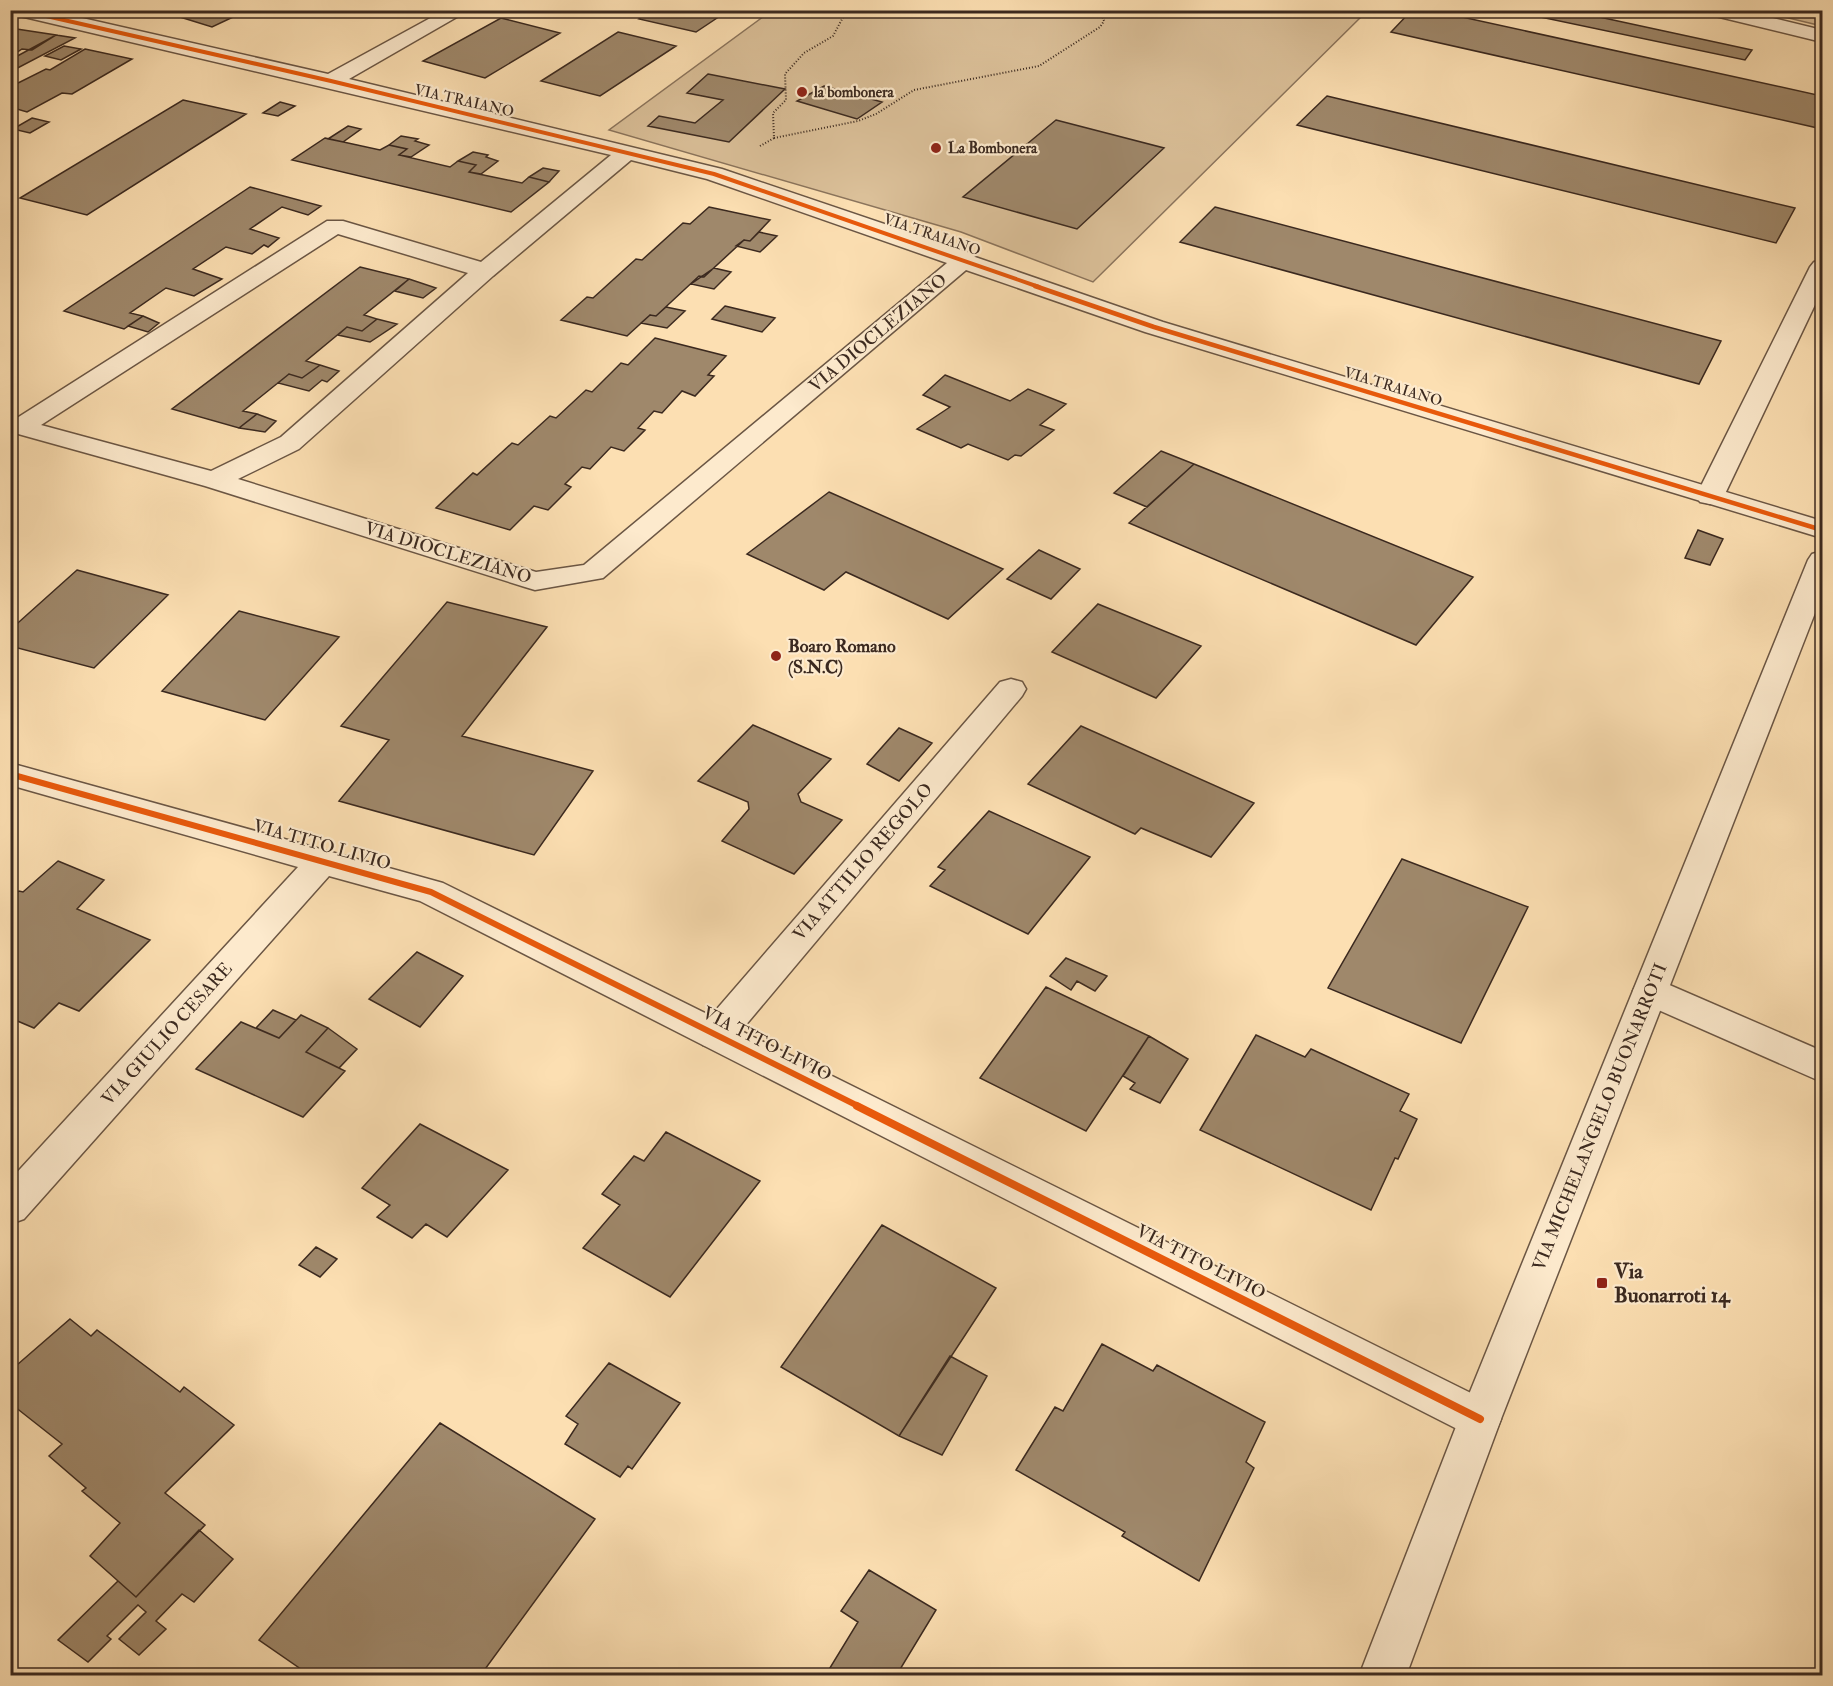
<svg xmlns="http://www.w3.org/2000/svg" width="1833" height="1686" font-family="'IM FELL Double Pica',serif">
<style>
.green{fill:#dbc099;stroke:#8b745c;stroke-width:1.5}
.building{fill:#9f886b;stroke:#3b291f;stroke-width:1.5}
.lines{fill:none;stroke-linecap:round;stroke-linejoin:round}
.service-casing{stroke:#6b5644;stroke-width:3}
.minor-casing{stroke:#6b5644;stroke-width:3}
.tertiary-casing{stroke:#6b5644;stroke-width:3}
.path{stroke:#3b291f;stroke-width:2;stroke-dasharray:1 2;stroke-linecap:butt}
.service{fill:#fdeacd;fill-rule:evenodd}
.minor{fill:#fdeacd;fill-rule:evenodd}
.tertiary{fill:#fdeacd;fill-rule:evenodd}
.cycleway-far3-casing{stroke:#fdeacd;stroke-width:6}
.cycleway-far2-casing{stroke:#fdeacd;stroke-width:8}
.cycleway-far1-casing{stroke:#fdeacd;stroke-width:10}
.cycleway-casing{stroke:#fdeacd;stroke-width:11}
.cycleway-far3{stroke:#e8590c;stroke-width:4}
.cycleway-far2{stroke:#e8590c;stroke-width:4.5}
.cycleway-far1{stroke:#e8590c;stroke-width:6}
.cycleway{stroke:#e8590c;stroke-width:8}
.poi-dot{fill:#8f2418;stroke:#fdeacd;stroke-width:2}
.labels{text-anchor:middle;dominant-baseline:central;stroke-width:4.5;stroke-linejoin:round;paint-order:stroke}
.far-poi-label{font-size:15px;font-weight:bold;fill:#3b291f;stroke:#fdeacd;text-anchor:start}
.far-street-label{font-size:15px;fill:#3b291f;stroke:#fdeacd}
.street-label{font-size:18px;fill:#3b291f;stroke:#fdeacd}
.poi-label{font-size:18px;font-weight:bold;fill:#3b291f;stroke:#fdeacd;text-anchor:start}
.near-poi-label{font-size:21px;font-weight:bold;fill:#3b291f;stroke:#fdeacd;text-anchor:start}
</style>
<rect width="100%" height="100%" fill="#fcdfb2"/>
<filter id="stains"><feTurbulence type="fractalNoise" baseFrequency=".00333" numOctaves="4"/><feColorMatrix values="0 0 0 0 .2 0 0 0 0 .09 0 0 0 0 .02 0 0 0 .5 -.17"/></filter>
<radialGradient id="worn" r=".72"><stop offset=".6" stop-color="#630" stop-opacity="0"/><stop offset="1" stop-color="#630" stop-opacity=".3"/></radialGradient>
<path class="green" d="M771,11h596l-274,271 -132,-50 -352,-102z
M1759,11h63v15z"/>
<path class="building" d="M172,10h76l-36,17 -45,-14z
M652,10h77l-33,22 -57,-13z
M1412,10h18l392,86v33l-431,-97z
M1528,10h39l185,40 -7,10 -219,-46z
M501,18l59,15 -75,45 -62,-17z
M10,28l46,7 -24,15 -10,-1 -12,8z
M618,32l58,14 -76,50 -59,-15z
M56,35l19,3 -65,34v-12z
M64,46l17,3 -20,11 -16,-4z
M85,49l47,10 -60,35 -10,-1 -35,19 -17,-5v-20l36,-18 4,1z
M708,74l77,15 -56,53 -81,-16 11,-10 36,7 28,-23 -36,-7z
M824,86l58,16 -25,17 -60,-18z
M1327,96l468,112 -19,35 -479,-118z
M183,100l63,14 -159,101 -67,-17z
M280,102l15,4 -17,10 -15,-3z
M32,118l17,4 -19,11 -17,-4z
M1056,120l108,28 -87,81 -114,-32z
M348,126l13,3 -18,13 -15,-3z
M401,136l17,3 -3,2 14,4 -18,12 -12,-2 8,-6 -18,-4z
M325,138l55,12 9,-5 18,4 -8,6 51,12 8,-6 18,4 -7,7 53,11 7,-6 20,5 -38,30 -219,-52z
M473,152l15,3 -2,2 12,4 -17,13 -12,-2 7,-7 -18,-4z
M543,168l16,3 -10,11 -20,-5z
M250,187l71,19 -13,9 -26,-8 -32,22 29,9 -11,9 -4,-2 -12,9 -26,-7 -33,22 29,10 -28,17 -28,-8 -36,25 13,3 -19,13 -60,-18z
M709,207l61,13 -20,21 -6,-1 -40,37 -5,-1 -43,40 -6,-1 -23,21 -66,-16 26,-23 6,1 43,-39 6,1 41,-37 7,1z
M1215,207l506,134 -22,43 -519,-142z
M759,232l18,4 -17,16 -24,-6 8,-6 6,1z
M360,267l49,12 -45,36 13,4 -15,12 -15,-4 -41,34 14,4 -18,13 -13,-4 -46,37 14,3 -18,14 -67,-19z
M714,268l17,4 -17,17 -23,-5z
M409,279l27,9 -13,10 -28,-7z
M725,306l50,12 -13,14 -50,-13z
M666,307l19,4 -18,17 -26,-5 9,-8 6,1z
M143,316l16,7 -11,9 -20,-6z
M377,319l20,5 -27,18 -32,-7 9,-8 15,4z
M655,338l71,18 -18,19 6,1 -19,20 -13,-5 -20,22 -8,-2 -16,17 7,2 -21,21 -13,-4 -21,22 -8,-2 -17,17 6,3 -23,23 -14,-4 -24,24 -74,-22 37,-35 4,2 35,-32 6,2 32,-29 6,2 30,-28 6,2 29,-29 7,2z
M320,365l19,6 -12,11 -5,-2 -13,11 -31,-8 11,-9 13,4z
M945,375l65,26 18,-12 38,15 -26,21 14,5 -33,26 -6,-1 -7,5 -40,-16 -7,4 -44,-19 33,-22 -27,-12z
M257,414l19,7 -11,11 -26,-4z
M1161,451l33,13 -47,43 -33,-14z
M1194,464l279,113 -57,68 -287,-122z
M829,492l174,77 -55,50 -102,-47 -22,18 -77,-36z
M1698,530l25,9 -13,26 -25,-7z
M1039,550l41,19 -29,30 -44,-20z
M77,570l91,25 -74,73 -84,-22v-16z
M447,602l100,25 -85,109 131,35 -59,84 -195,-54 50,-61 -48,-14z
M1098,604l103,42 -45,52 -104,-46z
M239,611l100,26 -74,83 -103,-29z
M753,725l78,34 -33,35 3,8 41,18 -48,54 -72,-33 27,-32 -1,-7 -50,-21z
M1081,726l173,77 -43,54 -70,-29 -6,6 -107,-50z
M899,728l33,15 -33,38 -32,-17z
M989,811l101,46 -62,77 -98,-48 15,-16 -7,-3z
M1402,859l126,48 -67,136 -133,-55z
M58,861l46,19 -27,29 73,31 -71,71 -20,-8 -25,25 -19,-8 -5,5v-127l9,-7 4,1z
M417,952l46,24 -43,51 -51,-28z
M1066,958l41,18 -12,15 -18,-10 -6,9 -21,-14z
M1046,987l103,49 -63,95 -106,-53z
M273,1010l23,10 -17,18 -23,-10z
M301,1015l27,13 -22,24 39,19 -42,46 -107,-48 45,-47 38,16z
M328,1028l29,21 -18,19 -33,-16z
M1256,1035l49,22 6,-8 98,45 -9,17 17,8 -19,40 -3,-1 -24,52 -171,-80z
M1149,1036l39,23 -28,44 -30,-14 5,-6 -12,-7z
M420,1124l88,46 -61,67 -21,-13 -14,14 -35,-21 13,-12 -28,-17z
M666,1132l94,49 -90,116 -87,-49 37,-43 -18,-11 32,-38 10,5z
M882,1225l114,63 -97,148 -118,-69z
M316,1247l21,12 -17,18 -21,-12z
M70,1319l21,17 6,-6 83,62 4,-5 50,38 -69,68 40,32 -69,72 -46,-41 30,-33 -38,-32 4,-3 -37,-32 13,-12 -52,-41v-32z
M1102,1344l51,27 4,-6 108,57 -19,40 8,6 -55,113 -77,-45 3,-4 -109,-62 39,-63 8,4z
M950,1356l37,20 -45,79 -43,-19z
M609,1363l71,40 -48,66 -4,-3 -8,11 -55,-33 13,-20 -12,-8z
M440,1423l155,96 -115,157h-169l-52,-36z
M199,1530l34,29 -39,43 -12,-8 -26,27 10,8 -27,26 -20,-16 27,-27 -8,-7 -31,31 4,3 -23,23 -30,-22 60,-59 18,16z
M869,1570l67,40 -40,66h-71l33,-54 -17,-11z"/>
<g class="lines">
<defs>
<path id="service" d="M1822,260v30l-98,206 -4,6 -10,2 -10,-2 -4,-6 114,-229 4,-5z
M1011,679l11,3 4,7 -4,7 -293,349 -13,4 -13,-4 -5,-10 5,-10 297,-343z
M1651,977l171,74v31l-184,-81 -5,-10 5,-10z"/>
<path id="minor" d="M11,10h36l281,64 117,-64h24l-120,69 373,90 251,85 2,3 188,65 659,199v17l-677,-206 -179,-62 -363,308 -68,12 -10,-3 -320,-101 -194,-54 -1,-16 7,2 310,-197h16l138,41 130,-107 -591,-139zM631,160l76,19 240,84 -363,302 -48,7 -298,-93 61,-30 194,-173zM338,234l130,39 -187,164 -70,34 -170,-46z
M1705,10h35l82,20v12l-115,-28z
M10,763l433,120 1052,522 6,14 -6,14 -15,6 -15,-6 -1045,-532 -91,-25 -305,343 -14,5v-44l288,-313 -288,-82z"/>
<path id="tertiary" d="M1822,551v44l-321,824 -95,257h-47l100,-257 349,-859 4,-6z"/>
</defs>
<use href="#service" class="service-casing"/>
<use href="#minor" class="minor-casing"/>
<use href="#tertiary" class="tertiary-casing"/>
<path class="path" d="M774,138l84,-17 18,-7 38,-24 125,-24 61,-39 4,-6 -4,-11
M760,146l14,-8 -1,-25 13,-13 -1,-26 19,-21 29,-17 14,-26"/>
<use href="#service" class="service"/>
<use href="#minor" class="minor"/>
<use href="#tertiary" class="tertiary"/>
<defs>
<path id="cycleway-far3" d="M20,10l311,71 383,93 325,113"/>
<path id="cycleway-far2" d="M1035,286l119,41 668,203"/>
<path id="cycleway-far1" d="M10,774l421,118 429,215"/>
<path id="cycleway" d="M857,1106l623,313"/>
</defs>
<use href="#cycleway-far3" class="cycleway-far3-casing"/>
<use href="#cycleway-far2" class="cycleway-far2-casing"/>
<use href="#cycleway-far1" class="cycleway-far1-casing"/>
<use href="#cycleway" class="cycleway-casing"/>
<use href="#cycleway-far3" class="cycleway-far3"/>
<use href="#cycleway-far2" class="cycleway-far2"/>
<use href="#cycleway-far1" class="cycleway-far1"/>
<use href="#cycleway" class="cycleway"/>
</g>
<g class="poi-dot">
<circle cx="802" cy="92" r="6"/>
<circle cx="936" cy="148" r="6"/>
<circle cx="776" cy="656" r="6"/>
<rect x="1596" y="1277" width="12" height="12" rx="3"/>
</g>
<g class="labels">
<g class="far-poi-label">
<text x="814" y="92">la bombonera</text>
<text x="948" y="148">La Bombonera</text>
</g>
<g class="far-street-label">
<text transform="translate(464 101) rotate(13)">VIA TRAIANO</text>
<text transform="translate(932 235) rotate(19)">VIA TRAIANO</text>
<text transform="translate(1393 387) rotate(17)">VIA TRAIANO</text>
</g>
<g class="street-label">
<text transform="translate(878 333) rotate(-40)">VIA DIOCLEZIANO</text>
<text transform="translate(448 553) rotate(17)">VIA DIOCLEZIANO</text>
<text transform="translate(322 845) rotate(16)">VIA TITO LIVIO</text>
<text transform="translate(863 862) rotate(-49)">VIA ATTILIO REGOLO</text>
<text transform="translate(167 1034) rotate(-48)">VIA GIULIO CESARE</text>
<text transform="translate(767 1044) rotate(27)">VIA TITO LIVIO</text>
<text transform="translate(1600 1117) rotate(-68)">VIA MICHELANGELO BUONARROTI</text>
<text transform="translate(1201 1262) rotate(27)">VIA TITO LIVIO</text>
</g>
<g class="poi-label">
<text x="788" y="646">Boaro Romano<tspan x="788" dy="21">(S.N.C)</tspan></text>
</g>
<g class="near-poi-label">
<text x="1614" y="1271">Via<tspan x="1614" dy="24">Buonarroti 14</tspan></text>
</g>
</g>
<rect width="1833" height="1686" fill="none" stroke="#fcdfb2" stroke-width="36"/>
<rect x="12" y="12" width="1809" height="1662" fill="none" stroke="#3b291f" stroke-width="3"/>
<rect x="18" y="18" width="1797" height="1650" fill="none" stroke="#3b291f" stroke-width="1.5"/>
<rect width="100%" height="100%" filter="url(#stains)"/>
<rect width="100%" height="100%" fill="url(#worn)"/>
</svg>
